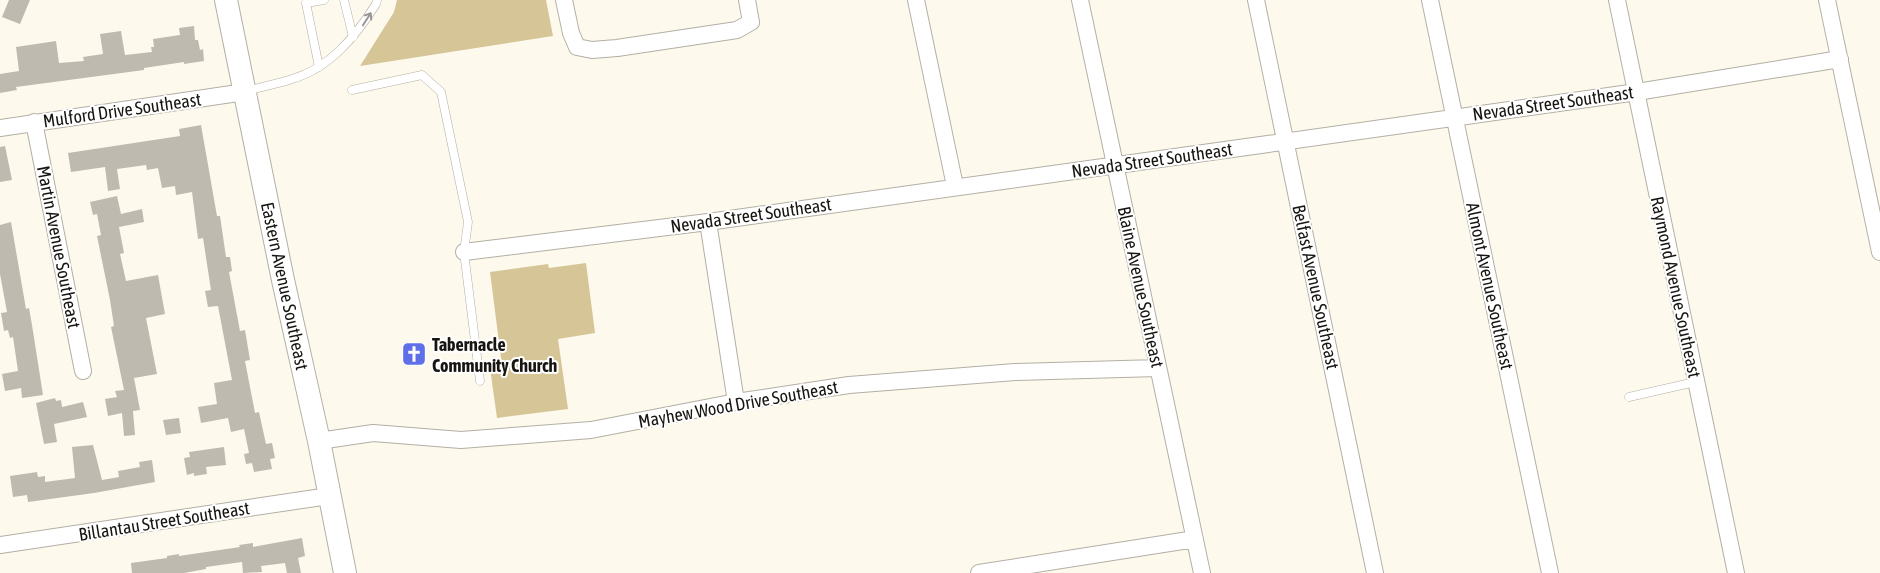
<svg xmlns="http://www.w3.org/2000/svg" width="1880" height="573" font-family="'Asap Condensed',sans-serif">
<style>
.green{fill:#d6c597}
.building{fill:#bebaaf}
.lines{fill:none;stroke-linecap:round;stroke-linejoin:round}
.lane-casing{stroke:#b3afa4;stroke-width:9}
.street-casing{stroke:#b3afa4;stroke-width:18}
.secondary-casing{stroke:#b3afa4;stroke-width:24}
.lane{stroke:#fff;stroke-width:8}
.street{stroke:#fff;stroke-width:16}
.secondary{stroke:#fff;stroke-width:22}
.oneway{stroke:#979694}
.labels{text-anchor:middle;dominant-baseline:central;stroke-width:4;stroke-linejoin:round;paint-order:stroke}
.street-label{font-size:18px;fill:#171511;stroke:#fff}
.poi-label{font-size:18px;font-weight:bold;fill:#171511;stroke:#fff;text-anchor:start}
</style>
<rect width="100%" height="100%" fill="#fdf9ed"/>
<path class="green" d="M397,0h149l7,36 -193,30 34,-54z
M586,263l9,70 -37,6 10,70 -71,9 -7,-50 12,-2 -12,-94 58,-8 1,4z"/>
<path class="building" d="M9,0h21l-10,24 -18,-7z
M194,26l1,14h3l2,10 3,-1 1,12 -20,3v-2l-40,6v2l-128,17 1,3 -17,3v-19l19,-3 -3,-24 40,-6 3,22 25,-2 -1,-4 20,-3 -3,-20 21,-3 4,24 27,-3 -1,-5h3l-1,-8 27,-4 -1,-7z
M201,125l16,91h3l6,41h4l2,14 -3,1 11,59 5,-1 5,30 -5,1 10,52 4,-1 7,32 6,-1 3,15 -5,1 2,10 -18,3 -2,-9 -6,1 -2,-10 5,-1 -5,-24 -13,3 -3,-14 -27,5 -3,-16 19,-3 -3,-21 18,-3 -14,-74 -10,1 -3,-16 6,-1 -8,-52 -5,1 -6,-47 -16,3 -1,-9 -13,2 -4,-20 -11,2 -1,-5 -29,4 3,20 -12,2 -3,-24 -34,5 -3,-19 112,-17 -1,-7z
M5,146l7,34 -12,2v-35z
M117,196l4,18 21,-5 2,13 -25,5 5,26 -4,1 6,27 32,-6 7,39 -19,4 11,56 -23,4 6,32 -7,1 2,24 -11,1 -2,-23 -14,3 -3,-17 12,-2 -2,-6 9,-1 -13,-63 3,-1 -4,-26 -13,-64 4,-1 -4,-21 -4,1 -3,-13z
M11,222l15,87 3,-1 3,17 11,70 -21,3 -1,-10 -16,3 -3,-17 16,-3 -5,-34 -3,1 -2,-8 -4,1 -3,-18 6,-1 -7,-38v-49z
M55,398l1,3 5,-1 1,7 21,-5 4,15 -33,7 3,18 -13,2 -8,-41z
M179,418l2,15 -15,2 -3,-15z
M93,445l9,35 17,-3 -1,-6 22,-4 -1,-5 13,-2 3,22 -61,11 -66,9 -1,-7 -14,2 -3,-21 27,-4 1,5 7,-1v6l30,-4 -3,-31z
M224,447l2,18 -20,2 1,7 -13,2v-3l-7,2 -3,-17 6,-1 -1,-5z
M302,538l3,18 -7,2 3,15h-14l-2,-10 -24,3 1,6 -19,1 -1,-11 -36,5v2l-22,4h-52l-1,-10 36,-5v-2l12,-2v2l61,-9 -1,-2 14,-2v4z"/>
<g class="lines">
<defs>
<path id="lane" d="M344,0l9,37
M319,67l-13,-64 18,-3
M352,90l70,-15 19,17 27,130 -4,30 16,129
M248,91c15,-5 30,-7 44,-12 38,-11 64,-43 84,-75l1,-4
M1629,397l66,-15"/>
<path id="street" d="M564,0l7,33 6,14 15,3 25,-2 120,-18 14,-8 -4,-22
M916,0l39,186
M1080,0l122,573
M1256,0l119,573
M1430,0l120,573
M1617,0l119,573
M1827,0l53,252
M34,122l49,249
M0,128l245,-36
M708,222l28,180
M464,252l244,-30 560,-78 369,-52 203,-33
M319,441l54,-8 88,7 130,-10 145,-28 113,-17 166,-13 143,-4
M0,545l329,-49
M979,573l216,-34"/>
<path id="secondary" d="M226,0l57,280 36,161 26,132"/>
</defs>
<use href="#lane" class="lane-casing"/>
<use href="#street" class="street-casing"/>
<use href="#secondary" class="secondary-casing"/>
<use href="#lane" class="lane"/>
<use href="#street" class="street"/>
<use href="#secondary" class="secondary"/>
</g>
<defs><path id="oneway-shaft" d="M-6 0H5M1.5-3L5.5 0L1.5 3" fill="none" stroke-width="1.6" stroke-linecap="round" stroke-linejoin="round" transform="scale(1.25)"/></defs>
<use class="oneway" href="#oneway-shaft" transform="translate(367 19) rotate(-57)"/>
<defs>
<symbol id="church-square" viewBox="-11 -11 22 22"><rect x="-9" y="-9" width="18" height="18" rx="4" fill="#5f6fe7" stroke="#fff"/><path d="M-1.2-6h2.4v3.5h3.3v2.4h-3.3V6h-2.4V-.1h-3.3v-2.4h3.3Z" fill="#fff"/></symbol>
</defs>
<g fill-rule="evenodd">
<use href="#church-square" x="400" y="340" width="28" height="28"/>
</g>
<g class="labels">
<g class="street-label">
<text transform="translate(1553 103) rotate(-8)">Nevada Street Southeast</text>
<text transform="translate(122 110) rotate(-8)">Mulford Drive Southeast</text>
<text transform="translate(1152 160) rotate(-8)">Nevada Street Southeast</text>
<text transform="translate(751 215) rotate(-8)">Nevada Street Southeast</text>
<text transform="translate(59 247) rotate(79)">Martin Avenue Southeast</text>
<text transform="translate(285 286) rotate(78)">Eastern Avenue Southeast</text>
<text transform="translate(1490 286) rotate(78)">Almont Avenue Southeast</text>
<text transform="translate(1141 287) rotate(78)">Blaine Avenue Southeast</text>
<text transform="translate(1316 287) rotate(78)">Belfast Avenue Southeast</text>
<text transform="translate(1676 287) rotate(78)">Raymond Avenue Southeast</text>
<text transform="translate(738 404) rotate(-10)">Mayhew Wood Drive Southeast</text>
<text transform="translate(164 521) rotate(-9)">Billantau Street Southeast</text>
</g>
<g class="poi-label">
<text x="432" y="344">Tabernacle<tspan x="432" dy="21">Community Church</tspan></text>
</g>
</g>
</svg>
